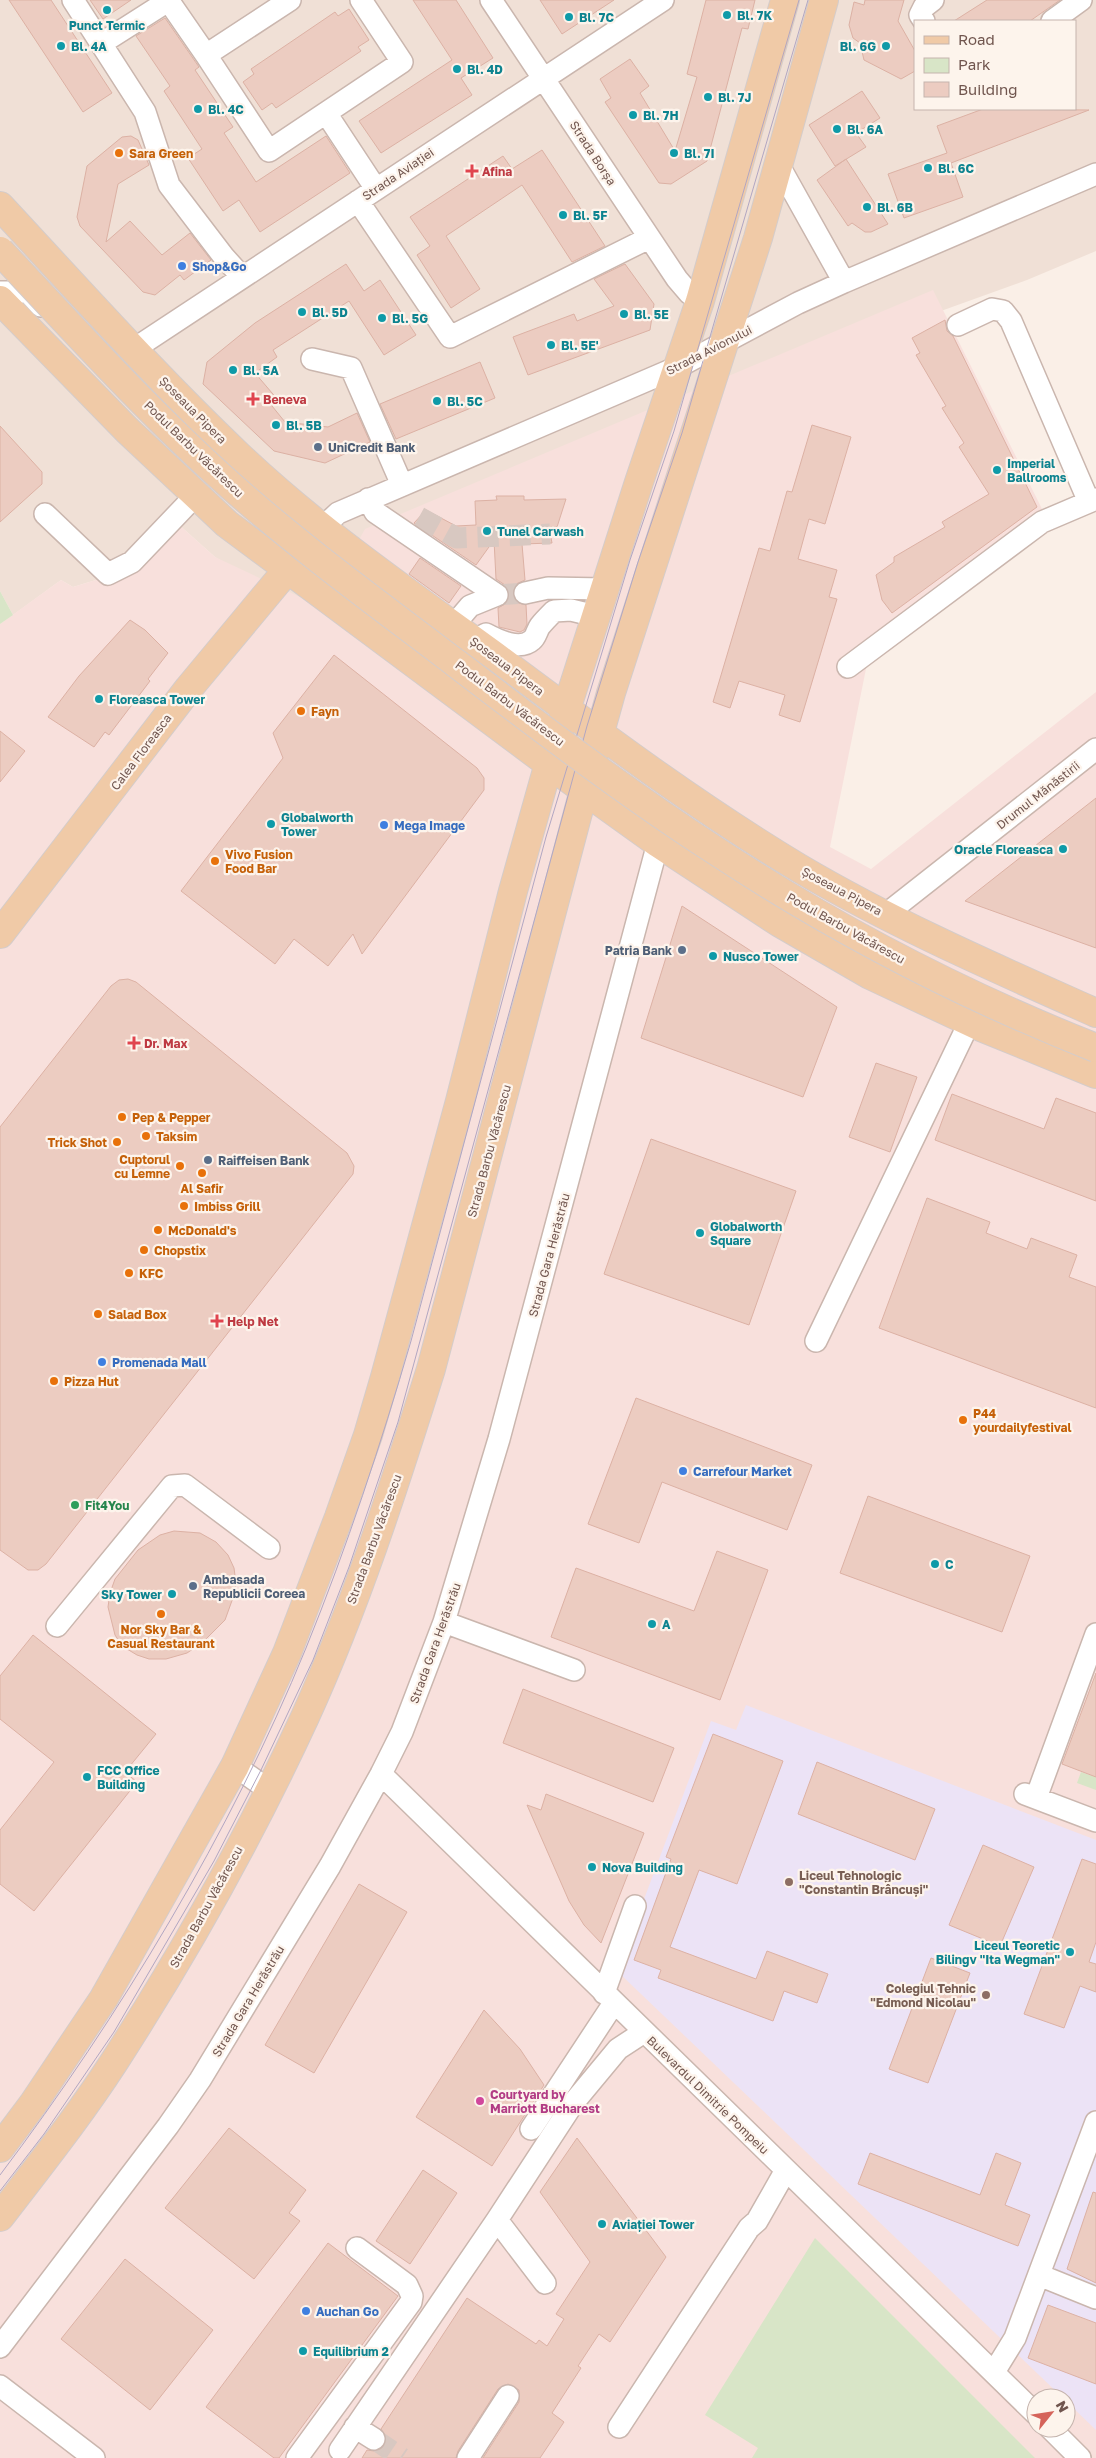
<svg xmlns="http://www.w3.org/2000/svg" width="1096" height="2458" font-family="'Golos Text',sans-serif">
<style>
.residential{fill:#f0e0d6;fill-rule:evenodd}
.commercial{fill:#f8e0dc;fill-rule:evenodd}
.education{fill:#ece3f6}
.green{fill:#d8e5c7}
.building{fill:#ecccc1;stroke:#dcb1a4}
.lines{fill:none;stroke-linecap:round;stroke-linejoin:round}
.minor-tunnel{stroke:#d8c8c1;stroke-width:21;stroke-dasharray:21 11;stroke-linecap:butt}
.minor-casing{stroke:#cab6ae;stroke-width:24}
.major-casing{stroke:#d4ccca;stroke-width:30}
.minor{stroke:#fff;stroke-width:21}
.major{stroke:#f0caa7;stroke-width:28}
.tram{stroke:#b1a6c2;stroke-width:1}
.major-bridge-casing{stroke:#d4ccca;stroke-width:30;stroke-linecap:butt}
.major-bridge{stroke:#f0caa7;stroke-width:28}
.culture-dot{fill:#0f9aa8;stroke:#fdf4ec;stroke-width:2}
.food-dot{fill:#e8710a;stroke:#fdf4ec;stroke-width:2}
.health-dot{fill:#e0444e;stroke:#fdf4ec;stroke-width:2}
.shop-dot{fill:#3f7fe0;stroke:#fdf4ec;stroke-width:2}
.service-dot{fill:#5c6f8a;stroke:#fdf4ec;stroke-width:2}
.leisure-dot{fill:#2e9e5b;stroke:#fdf4ec;stroke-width:2}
.education-dot{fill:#8d6e63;stroke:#fdf4ec;stroke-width:2}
.hotel-dot{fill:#d1479c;stroke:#fdf4ec;stroke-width:2}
.labels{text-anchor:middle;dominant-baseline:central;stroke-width:4.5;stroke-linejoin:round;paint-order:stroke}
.culture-label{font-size:12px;font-weight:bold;fill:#0d838f;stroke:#fdf4ec;text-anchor:start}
.food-label{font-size:12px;font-weight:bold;fill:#c56008;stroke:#fdf4ec;text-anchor:start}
.street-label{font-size:12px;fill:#70554e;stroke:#fdf4ec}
.health-label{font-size:12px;font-weight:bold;fill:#be3a42;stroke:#fdf4ec;text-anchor:start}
.shop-label{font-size:12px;font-weight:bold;fill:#366cbe;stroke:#fdf4ec;text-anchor:start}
.service-label{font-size:12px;font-weight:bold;fill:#4e5e75;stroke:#fdf4ec;text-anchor:start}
.leisure-label{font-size:12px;font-weight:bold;fill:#27864d;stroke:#fdf4ec;text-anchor:start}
.education-label{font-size:12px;font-weight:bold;fill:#785e54;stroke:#fdf4ec;text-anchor:start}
.hotel-label{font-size:12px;font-weight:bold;fill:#b23c85;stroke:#fdf4ec;text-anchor:start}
</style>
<rect width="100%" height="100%" fill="#faefe7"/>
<path class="residential" d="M0,0h1096v251l-69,29 -136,49 -263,493 -413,-265 -38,-34 -42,45 -62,19 -12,-7 -48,35 -13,-24zM915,21h160v88h-160z"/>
<path class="commercial" d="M933,290l116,233 -180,131 -39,193 41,22 225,-177v1766h-1096v-1834l61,-44 12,7 62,-19 42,-45 38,34 106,50 44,-78zM1036,2398h30v30h-30z"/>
<path class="education" d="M746,1705l350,135v590l-30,-29v-3h-3l-446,-427 94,-250 25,9z"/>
<path class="green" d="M0,591l13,24 -13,9z
M1081,1772l15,5v13l-19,-7z
M815,2238l220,220h-283l6,-10 -53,-33z"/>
<path class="building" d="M9,0h42l61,93 -29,19z
M90,0h41l-28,19z
M413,0h43l37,58 -32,20 11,17 -91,58 -22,-32 93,-61z
M540,0h74l-52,34z
M706,0h49l-7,29 -6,-1 -35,133 -36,23 -12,-1 -54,-81 6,-4 -11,-19 30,-20 19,27 -9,7 35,58 22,-74 -10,-3z
M865,0h39l-6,21 17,30v20l-14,8 -37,-19 -4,-17 -7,-5 -4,-13 5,-23 10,3z
M987,0h73l-30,21h-76z
M349,9l20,31 -11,7 3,4 -85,57 -4,-5 -10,7 -19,-28 11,-8 -3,-5 84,-57 3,4z
M165,18l34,49 -4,3 38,57 -9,6 32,49 70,-46 24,37 -90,59 -21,-32 -16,11 -35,-53 14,-9 -38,-58 6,-5 -34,-50z
M862,91l18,27 -24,15 10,14 -31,19 -26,-41z
M983,109l106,1 -138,53 12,34 -59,21 -16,-44 59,-21 -10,-27z
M131,136l7,4 11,25 -31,19 -12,58 24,-21 32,34 28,-22 21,27 -27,20 -4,-5 -25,20 -12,-3 -63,-66 -3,-9 10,-51 35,-29z
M542,150l63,96 -33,16 -50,-77 -76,51 34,53 -29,19 -34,-53 13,-9 -20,-29 93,-61 9,13z
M846,159l42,65 -17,8h-6l-13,-9 -4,3 -31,-46z
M346,264l18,27 16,-11 36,55 -32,20 -35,-54 -76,49 4,7 -22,16 23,27 -6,6 13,16 43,5 29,-14 13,29 -45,21 -51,-12 -71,-67 4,-22 48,-39z
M625,264l29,40 -4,26 -122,45 -15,-38 61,-23 3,7 37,-15 -20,-27z
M945,320l2,11 6,5 84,171 -145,106 -10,-13 -6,-25 18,-13v-5l51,-30 -3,-5 47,-28 -30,-47 5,-4 -22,-35 4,-2 -30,-51 4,-2 -8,-15z
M480,362l15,36 -99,41 -16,-35z
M812,425l39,12 -26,87 -16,-5 -11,40 39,11 -8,27 8,2 -37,123 -21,-7 6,-20 -46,-14 -9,27 -17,-6 46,-154 11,3 17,-60 5,1z
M0,426l42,46v12l-42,38z
M496,496h28v4l42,-1 -9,28h-8l3,16 -30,1 3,36 -9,4 -3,11 3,7 10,3 1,19 -3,6 -4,2 -21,-5 -1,-19 9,-5 2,-8 -4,-10 -9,-6 -2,-39 -18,25 -62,-42 12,-13 30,16 20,-1 -1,-24 22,-1z
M420,558l41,28 -12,17 -40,-29z
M130,620l15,10 23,23 -20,26 2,2 -41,54 -4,-3 -11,15 -46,-30 31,-41z
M334,655l143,113 7,10v12l-122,164 -9,-20 -25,32 -34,-27 -19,25 -94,-73 102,-133 -10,-25z
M0,731l25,20 -25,31z
M1096,798v150l-131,-47z
M682,906l155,101 -34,90 -162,-59z
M128,979l8,3 211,171 7,13 -1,8 -307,390 -8,6h-10l-28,-20v-423l111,-141 8,-6z
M876,1063l41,14 -27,75 -41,-15z
M952,1094l92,35 12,-31 40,15v88l-161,-61z
M651,1139l145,52 -47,134 -145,-51z
M927,1198l63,24 -4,11 41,16 4,-11 46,17 -8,22 27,10v121l-217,-80z
M636,1398l176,67 -25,65 -125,-48 -23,61 -51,-19z
M868,1496l162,60 -28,76 -162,-59z
M174,1531l26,2 16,9 12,13 6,13 2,15 -2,12 -9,25 -23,23 -15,10 -21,6h-17l-12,-4 -15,-9 -7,-11 -7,-28 2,-14 5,-14 23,-29 22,-15z
M717,1551l51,19 -48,130 -169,-63 25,-69 118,43z
M33,1635l123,99 -31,38 12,10 -103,129 -34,-27v-54l54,-68 -54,-43v-43z
M1096,1673v104l-34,-13z
M523,1689l151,59 -21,54 -150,-59z
M713,1734l70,27 -46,123 -38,-14 -29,77 86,32 11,-28 61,23 -11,29 -33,-12 -11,30 -115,-43 3,-8 -27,-10 37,-101 -5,-2z
M817,1762l118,47 -20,51 -117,-46z
M546,1794l98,39 -43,110 -17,-18 -15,-24 -42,-96 14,5z
M983,1845l51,22 -34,79 -51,-21z
M1082,1859l14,5v78l-7,20 7,2v28l-16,-6 -16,42 -40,-14z
M359,1884l48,28 -93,161 -49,-28z
M931,1958l39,15 -42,110 -39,-14z
M484,2010l36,39 24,36 -52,81 -76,-49z
M229,2128l77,62 -17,23 11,8 -46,58 -89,-71z
M577,2138l89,119 -56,85 -11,-8 -21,32 3,2 -29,45 12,9 -24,36h-57l36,-56v-12l-11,-6 -10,5 -40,62 -2,7h-94l5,-8 7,1 10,-5 2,-7 -5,-10 86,-131 69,46 3,-4 8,6 17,-27 -8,-5 34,-52 -50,-70z
M870,2153l110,42 16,-42 25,10 -16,42 25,10 -12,31 -160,-62z
M423,2170l34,23 -47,71 -34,-23z
M1093,2192l3,1v90l-29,-14z
M328,2243l70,53 -119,162h-5l-68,-51z
M125,2259l88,71 -63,80 -89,-71z
M1048,2305l48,18v61l-68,-26z"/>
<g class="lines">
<path class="minor-tunnel" d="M419,517l38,21 93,-4
M497,595l28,-2
M374,2439l28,19"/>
<defs>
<path id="minor" d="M73,0l72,112 24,73 55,72 18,20
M168,0l38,55
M290,0l-84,55 63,96 133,-89 -41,-62
M491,0l186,279 12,14 11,8
M924,21l-4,-6 4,-8 9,-7
M1052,21l29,-21
M102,43l66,-42
M326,113l50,76
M778,164l66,118
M358,201l92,136 199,-99
M0,292h28l13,14
M958,325l34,-16 11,2 8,10 78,181
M134,349l529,-349
M312,359l39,9 51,117
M368,499l7,13 122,83
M45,514l63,60 24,-12 63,-66
M323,527l15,-14 340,-146 120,-64 46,-21 252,-108
M525,593l23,-5 57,1
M453,626l17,-20 27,-11
M473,641l13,-7c11,6 34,17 46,6 4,-3 5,-10 8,-14 4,-5 9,-10 14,-15l17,-1 25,6
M848,667l194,-145 54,-23
M885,915l211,-166
M816,1341l154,-320
M444,1622l130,48
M57,1626l115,-140 13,-1 84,63
M235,1766l34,24
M381,1774l655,640
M1025,1794l71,27
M1036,1798l60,-164
M604,1993l31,-87
M531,2129l83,-126
M497,2220l48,63
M1039,2275l57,23
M0,2347l168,-221 32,-46 130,-214 51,-92 21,-42 42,-110 55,-183 159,-596
M994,2372l21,-34 81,-216
M0,2386l94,72
M355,2427l19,12
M619,2427l130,-199 8,-7 29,-51
M1050,2428l30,30
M340,2450l157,-230 77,-118 44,-53 26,-17
M297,2458l114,-156 1,-6 -5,-11 -50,-37
M468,2458l40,-62"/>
<path id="major" d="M0,206c78,84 155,170 238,249 80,76 172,139 261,204 98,73 195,146 300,209 95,56 196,100 297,145
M0,300l127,130 100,94 357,266 74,53 122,80 90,52 111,52 115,47
M0,934l189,-246 109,-131
M0,2148l33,-44 71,-106 131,-232 52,-113 52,-136 29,-82 17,-58 75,-276 53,-210 36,-128 90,-281 61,-181 85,-301
M0,2217c39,-51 79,-101 114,-155 71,-110 136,-226 191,-345 51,-112 89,-230 126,-348l153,-579 27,-97 147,-455 66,-238"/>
</defs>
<use href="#minor" class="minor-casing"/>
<use href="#major" class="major-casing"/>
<use href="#minor" class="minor"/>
<use href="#major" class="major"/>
<path class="tram" d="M0,2175c120,-159 231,-343 306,-527 41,-101 75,-204 105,-307l135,-504 84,-277 44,-129 125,-431
M0,2191l44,-57 70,-102 100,-171 47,-91 52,-110 36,-93 49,-145 189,-696 51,-164 44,-129 126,-433"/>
<defs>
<path id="major-bridge" d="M0,251c75,80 149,162 231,235 72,64 150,120 226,178 84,64 168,128 256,185 120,79 249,146 383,199"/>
</defs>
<use href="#major-bridge" class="major-bridge-casing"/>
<use href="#major-bridge" class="major-bridge"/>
</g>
<g class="culture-dot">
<circle cx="107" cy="10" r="5"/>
<circle cx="727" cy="15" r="5"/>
<circle cx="569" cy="17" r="5"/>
<circle cx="61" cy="46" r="5"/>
<circle cx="886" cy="46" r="5"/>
<circle cx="457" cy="69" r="5"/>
<circle cx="708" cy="97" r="5"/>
<circle cx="198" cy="109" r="5"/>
<circle cx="633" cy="115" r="5"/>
<circle cx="837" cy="129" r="5"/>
<circle cx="674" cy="153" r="5"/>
<circle cx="928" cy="168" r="5"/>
<circle cx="867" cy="207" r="5"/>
<circle cx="563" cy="215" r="5"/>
<circle cx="302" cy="312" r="5"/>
<circle cx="624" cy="314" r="5"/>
<circle cx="382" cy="318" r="5"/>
<circle cx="551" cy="345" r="5"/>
<circle cx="233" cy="370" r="5"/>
<circle cx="437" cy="401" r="5"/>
<circle cx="276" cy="425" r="5"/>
<circle cx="997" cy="470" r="5"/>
<circle cx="487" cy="531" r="5"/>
<circle cx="99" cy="699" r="5"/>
<circle cx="271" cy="824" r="5"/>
<circle cx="1063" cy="849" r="5"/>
<circle cx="713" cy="956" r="5"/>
<circle cx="700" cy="1233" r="5"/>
<circle cx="935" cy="1564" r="5"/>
<circle cx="172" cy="1594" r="5"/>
<circle cx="652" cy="1624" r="5"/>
<circle cx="87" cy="1777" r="5"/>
<circle cx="592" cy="1867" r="5"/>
<circle cx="1070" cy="1952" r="5"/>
<circle cx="602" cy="2224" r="5"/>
<circle cx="303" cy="2351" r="5"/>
</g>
<g class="food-dot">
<circle cx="119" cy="153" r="5"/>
<circle cx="301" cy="711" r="5"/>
<circle cx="215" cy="861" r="5"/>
<circle cx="122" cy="1117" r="5"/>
<circle cx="146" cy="1136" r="5"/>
<circle cx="117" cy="1142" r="5"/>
<circle cx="180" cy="1166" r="5"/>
<circle cx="202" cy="1173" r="5"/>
<circle cx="184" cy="1206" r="5"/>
<circle cx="158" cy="1230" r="5"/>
<circle cx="144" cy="1250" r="5"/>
<circle cx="129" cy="1273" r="5"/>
<circle cx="98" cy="1314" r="5"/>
<circle cx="54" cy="1381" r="5"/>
<circle cx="963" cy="1420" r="5"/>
<circle cx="161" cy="1614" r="5"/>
</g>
<g class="health-dot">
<path d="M469.5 163.5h5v5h5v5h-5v5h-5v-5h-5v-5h5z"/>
<path d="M250.5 391.5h5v5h5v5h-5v5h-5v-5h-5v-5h5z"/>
<path d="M131.5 1035.5h5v5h5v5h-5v5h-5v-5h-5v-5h5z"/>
<path d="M214.5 1313.5h5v5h5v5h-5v5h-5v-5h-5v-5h5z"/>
</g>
<g class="shop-dot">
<circle cx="182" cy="266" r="5"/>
<circle cx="384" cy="825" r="5"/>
<circle cx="102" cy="1362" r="5"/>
<circle cx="683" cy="1471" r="5"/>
<circle cx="306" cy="2311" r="5"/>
</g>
<g class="service-dot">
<circle cx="318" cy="447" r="5"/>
<circle cx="682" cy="950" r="5"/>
<circle cx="208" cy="1160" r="5"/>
<circle cx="193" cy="1586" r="5"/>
</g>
<circle class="leisure-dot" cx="75" cy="1505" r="5"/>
<g class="education-dot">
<circle cx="789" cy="1882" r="5"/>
<circle cx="986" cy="1995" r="5"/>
</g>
<circle class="hotel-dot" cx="480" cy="2101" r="5"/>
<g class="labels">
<g class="culture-label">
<text x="737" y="15">Bl. 7K</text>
<text x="579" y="17">Bl. 7C</text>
<text x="107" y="25" text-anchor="middle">Punct Termic</text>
<text x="71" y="46">Bl. 4A</text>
<text x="876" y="46" text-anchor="end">Bl. 6G</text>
<text x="467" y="69">Bl. 4D</text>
<text x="718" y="97">Bl. 7J</text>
<text x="208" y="109">Bl. 4C</text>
<text x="643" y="115">Bl. 7H</text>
<text x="847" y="129">Bl. 6A</text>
<text x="684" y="153">Bl. 7I</text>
<text x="938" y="168">Bl. 6C</text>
<text x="877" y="207">Bl. 6B</text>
<text x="573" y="215">Bl. 5F</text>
<text x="312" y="312">Bl. 5D</text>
<text x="634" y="314">Bl. 5E</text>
<text x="392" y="318">Bl. 5G</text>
<text x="561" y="345">Bl. 5E'</text>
<text x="243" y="370">Bl. 5A</text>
<text x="447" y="401">Bl. 5C</text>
<text x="286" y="425">Bl. 5B</text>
<text x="1007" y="463">Imperial<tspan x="1007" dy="14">Ballrooms</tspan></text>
<text x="497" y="531">Tunel Carwash</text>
<text x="109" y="699">Floreasca Tower</text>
<text x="281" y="817">Globalworth<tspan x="281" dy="14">Tower</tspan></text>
<text x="1053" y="849" text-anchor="end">Oracle Floreasca</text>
<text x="723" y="956">Nusco Tower</text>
<text x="710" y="1226">Globalworth<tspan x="710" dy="14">Square</tspan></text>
<text x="945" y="1564">C</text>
<text x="162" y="1594" text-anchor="end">Sky Tower</text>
<text x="662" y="1624">A</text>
<text x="97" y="1770">FCC Office<tspan x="97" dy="14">Building</tspan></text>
<text x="602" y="1867">Nova Building</text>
<text x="1060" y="1945" text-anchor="end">Liceul Teoretic<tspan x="1060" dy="14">Bilingv "Ita Wegman"</tspan></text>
<text x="612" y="2224">Aviației Tower</text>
<text x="313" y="2351">Equilibrium 2</text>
</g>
<g class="food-label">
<text x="129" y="153">Sara Green</text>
<text x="311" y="711">Fayn</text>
<text x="225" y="854">Vivo Fusion<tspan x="225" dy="14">Food Bar</tspan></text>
<text x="132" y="1117">Pep &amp; Pepper</text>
<text x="156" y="1136">Taksim</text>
<text x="107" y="1142" text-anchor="end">Trick Shot</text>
<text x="170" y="1159" text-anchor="end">Cuptorul<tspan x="170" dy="14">cu Lemne</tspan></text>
<text x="202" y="1188" text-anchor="middle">Al Safir</text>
<text x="194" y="1206">Imbiss Grill</text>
<text x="168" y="1230">McDonald's</text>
<text x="154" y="1250">Chopstix</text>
<text x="139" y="1273">KFC</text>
<text x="108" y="1314">Salad Box</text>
<text x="64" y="1381">Pizza Hut</text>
<text x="973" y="1413">P44<tspan x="973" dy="14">yourdailyfestival</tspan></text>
<text x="161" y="1629" text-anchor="middle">Nor Sky Bar &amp;<tspan x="161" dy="14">Casual Restaurant</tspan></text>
</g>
<g class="street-label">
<text transform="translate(593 153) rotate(57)">Strada Borșa</text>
<text transform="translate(398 174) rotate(-34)">Strada Aviației</text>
<text transform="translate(709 350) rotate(-27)">Strada Avionului</text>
<text transform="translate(193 410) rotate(45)">Șoseaua Pipera</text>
<text transform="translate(194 449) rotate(44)">Podul Barbu Văcărescu</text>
<text transform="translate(507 666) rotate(37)">Șoseaua Pipera</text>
<text transform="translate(510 703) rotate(37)">Podul Barbu Văcărescu</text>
<text transform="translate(141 752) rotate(-53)">Calea Floreasca</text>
<text transform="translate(1038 795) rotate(-38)">Drumul Mănăstirii</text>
<text transform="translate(842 891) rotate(28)">Șoseaua Pipera</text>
<text transform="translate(846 928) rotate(29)">Podul Barbu Văcărescu</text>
<text transform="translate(489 1151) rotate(-75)">Strada Barbu Văcărescu</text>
<text transform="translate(549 1255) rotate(-75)">Strada Gara Herăstrău</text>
<text transform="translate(374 1539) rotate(-70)">Strada Barbu Văcărescu</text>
<text transform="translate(435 1643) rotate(-70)">Strada Gara Herăstrău</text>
<text transform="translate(206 1907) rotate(-61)">Strada Barbu Văcărescu</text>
<text transform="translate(248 2001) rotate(-59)">Strada Gara Herăstrău</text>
<text transform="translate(708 2095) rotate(44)">Bulevardul Dimitrie Pompeiu</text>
</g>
<g class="health-label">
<text x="482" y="171">Afina</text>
<text x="263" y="399">Beneva</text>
<text x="144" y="1043">Dr. Max</text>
<text x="227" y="1321">Help Net</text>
</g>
<g class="shop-label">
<text x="192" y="266">Shop&amp;Go</text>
<text x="394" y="825">Mega Image</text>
<text x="112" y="1362">Promenada Mall</text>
<text x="693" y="1471">Carrefour Market</text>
<text x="316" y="2311">Auchan Go</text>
</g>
<g class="service-label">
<text x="328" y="447">UniCredit Bank</text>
<text x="672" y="950" text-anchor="end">Patria Bank</text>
<text x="218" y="1160">Raiffeisen Bank</text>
<text x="203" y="1579">Ambasada<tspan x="203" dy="14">Republicii Coreea</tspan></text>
</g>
<g class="leisure-label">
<text x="85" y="1505">Fit4You</text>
</g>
<g class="education-label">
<text x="799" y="1875">Liceul Tehnologic<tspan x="799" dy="14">"Constantin Brâncuși"</tspan></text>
<text x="976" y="1988" text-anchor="end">Colegiul Tehnic<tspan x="976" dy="14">"Edmond Nicolau"</tspan></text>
</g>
<g class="hotel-label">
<text x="490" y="2094">Courtyard by<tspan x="490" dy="14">Marriott Bucharest</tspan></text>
</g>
</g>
<rect x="914" y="20" width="162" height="90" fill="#fdf4ec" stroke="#c5b4ad"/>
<rect x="924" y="36" width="25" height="8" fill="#f0caa7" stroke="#c5b4ad"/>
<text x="958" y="45" font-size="15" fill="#70554e">Road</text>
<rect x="924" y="58" width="25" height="15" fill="#d8e5c7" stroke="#c5b4ad"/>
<text x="958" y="70" font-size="15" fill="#70554e">Park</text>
<rect x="924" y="82" width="25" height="15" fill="#ecccc1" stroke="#c5b4ad"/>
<text x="958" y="95" font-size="15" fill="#70554e">Building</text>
<g transform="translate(1051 2413) rotate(60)"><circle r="24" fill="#fdf4ec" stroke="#c5b4ad"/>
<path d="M0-4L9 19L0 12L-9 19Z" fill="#d5635a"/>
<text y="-8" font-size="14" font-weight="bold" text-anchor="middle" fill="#70554e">N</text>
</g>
</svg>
